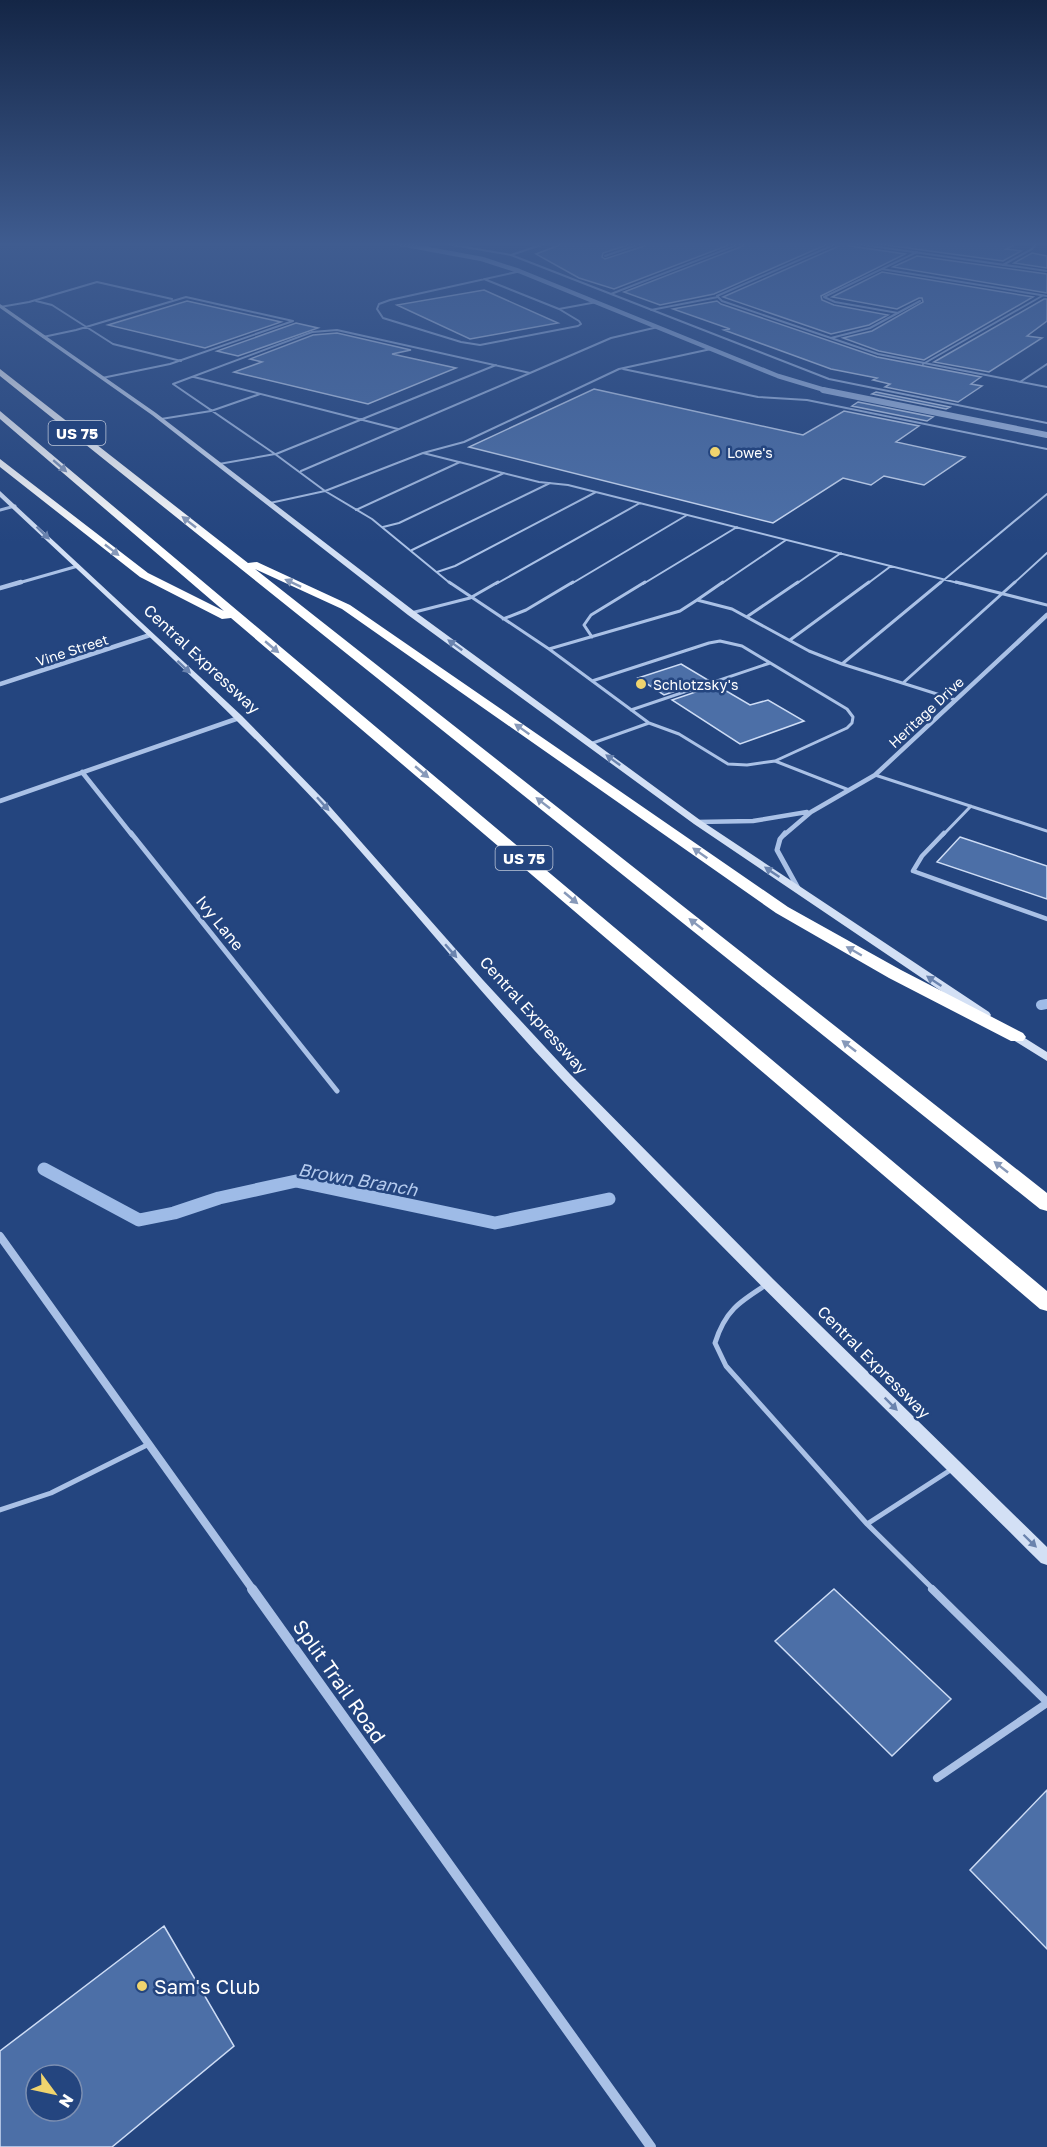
<svg xmlns="http://www.w3.org/2000/svg" width="1047" height="2147" font-family="'Golos Text',sans-serif">
<style>
.lines{fill:none;stroke-linecap:round;stroke-linejoin:round}
.stream-far1{stroke:#9ebbe7;stroke-width:10}
.stream{stroke:#9ebbe7;stroke-width:13}
.building{fill:#4c6fa7;stroke:#cddcf5;stroke-width:1.5;fill-rule:evenodd}
.service-far4{stroke:#aac1e6;stroke-width:2}
.service-far3{stroke:#aac1e6;stroke-width:3}
.service-far2{stroke:#aac1e6;stroke-width:4.5}
.service-far1{stroke:#aac1e6;stroke-width:5}
.service{stroke:#aac1e6;stroke-width:8}
.minor-far5{stroke:#aac1e6;stroke-width:2}
.minor-far4{stroke:#aac1e6;stroke-width:3}
.minor-far3{stroke:#aac1e6;stroke-width:4.5}
.minor-far2{stroke:#aac1e6;stroke-width:5}
.minor-far1{stroke:#aac1e6;stroke-width:8}
.minor{stroke:#aac1e6;stroke-width:10}
.tertiary-far1{stroke:#aac1e6;stroke-width:4.5}
.tertiary{stroke:#aac1e6;stroke-width:6}
.secondary{fill:#d3e0f5;fill-rule:evenodd}
.motorway{fill:#fff;fill-rule:evenodd}
.oneway{fill:#8799b9}
.oneway2{fill:#6a83ae}
.poi-dot{fill:#f0d46e;stroke:#24457f;stroke-width:2}
.labels{text-anchor:middle;dominant-baseline:central;stroke-width:5;stroke-linejoin:round;paint-order:stroke}
.far-poi-label{font-size:14px;fill:#fff;stroke:#24457f;text-anchor:start}
.far-street-label{font-size:14px;fill:#fff;stroke:#24457f}
.shield{fill:#24457f;stroke:#bdc7d9;stroke-width:1.5}
.shield-label{font-size:15px;font-weight:bold;fill:#fff}
.street-label{font-size:16px;fill:#fff;stroke:#24457f}
.water-label{font-size:18px;font-style:italic;fill:#b5cbee;stroke:#24457f}
.near-street-label{font-size:20px;fill:#fff;stroke:#24457f}
.near-poi-label{font-size:20px;fill:#fff;stroke:#24457f;text-anchor:start}
</style>
<rect width="100%" height="100%" fill="#24457f"/>
<g class="lines">
<path class="stream-far1" d="M1041,1005l6,-1"/>
<path class="stream" d="M44,1169l95,51 35,-7 45,-15 77,-17 199,42 114,-24"/>
</g>
<path class="building" d="M565,243h69l-31,10 -1,4 3,2 39,-13 2,-3h88l-120,46 -35,-11 -43,-24z
M745,243h85l-116,51 -54,11 -36,-13 119,-46z
M841,243h6l3,3 55,8 -84,42 1,4 12,5 54,10 -19,10 -38,9 -108,-37 116,-51z
M871,243h148l-13,6 15,2 -18,10z
M1032,253l15,3v12l-33,-5z
M917,256l130,18v19l-154,-26z
M882,272l151,25 -109,63 -45,-9 -36,-13 29,-7 51,-29 -1,-4h-3l-22,11 -65,-12z
M484,290l74,33 -88,16 -73,-34z
M1044,299h3v22l-20,15 15,2 -53,34 -55,-10z
M187,301l94,21 -76,26 -97,-23z
M717,301l4,3 156,53 104,20 -10,7 11,2 -24,16 -73,-15 5,-3 -17,-4 4,-2 -46,-9 -107,-39 6,-1 -57,-20z
M296,323l22,5 -80,28 -21,-5z
M337,333l74,17 -19,4 64,14 -88,36 -134,-32 28,-10 -12,-3 63,-24z
M594,389l209,46 41,-24 75,15 -23,16 69,15 -41,28 -40,-9 -13,9 -28,-7 -70,45 -304,-76z
M876,392l74,15 -4,2 -74,-15z
M858,402l75,15 -6,4 -75,-15z
M681,664l27,16 -44,15 -26,-17z
M716,685l34,20 18,-5 36,21 -64,23 -68,-44z
M960,837l87,29v33l-110,-37z
M834,1589l117,110 -59,57 -117,-115z
M1047,1790v159l-77,-79z
M164,1926l70,120 -122,101h-112v-96zM36,2075h36v36h-36z"/>
<g class="lines">
<path class="service-far4" d="M441,243l70,12 318,124 218,44
M511,255l36,-12
M1003,265l29,-16 5,-6
M882,269l165,27
M521,271l-131,29 -11,4 -2,5 6,9 78,24 19,3 98,-19 3,-2 -2,-3 -20,-12 38,-7
M484,279l75,30
M611,294l131,-51
M36,301l16,4 61,39 68,17
M0,307l29,-5 68,-20 75,17
M651,310l67,-13
M898,313l-63,-11 -11,-5 93,-45
M43,337l33,-7 110,-33 107,24 -123,43 -68,14
M923,364l119,-68
M623,369l135,28 49,3 240,49
M194,377l204,52
M161,419l50,-8 49,-17
M423,453l116,29 29,3 394,99
M275,454l50,37 47,28 79,65
M276,454l220,-89
M219,464l56,-10 -102,-70 139,-52 25,-2 193,43 81,-35 47,-11
M301,471l229,-98
M270,503l55,-12 98,-38 41,-11 155,-73 92,-20
M356,510l104,-48
M383,527l16,-4 105,-50
M412,550l138,-67
M437,572l18,-6 141,-74
M496,584l144,-81
M571,584l116,-69
M643,584l94,-57
M721,584l65,-44
M796,584l45,-31
M867,584l24,-18
M939,584l108,-90
M1013,584l34,-31"/>
<path class="service-far3" d="M449,582l100,67
M956,582l91,23
M697,600l26,-18
M411,613l59,-15 28,-16
M748,616l50,-34
M503,619l23,-9 47,-28
M592,637l-8,-12 7,-10 54,-33
M790,640l79,-58
M842,664l114,36
M592,681l117,-38 11,-2 22,5 105,63 6,8 -1,6 -5,5 -72,33
M903,683l112,-101
M631,710l139,-47
M649,723l30,11 49,30 19,1 28,-4 74,29
M590,744l59,-21 -100,-74 131,-38 17,-11 35,9 77,42 33,13 99,-82
M875,775l172,56
M943,835l28,-29"/>
<path class="service-far2" d="M944,833l-22,23 -9,15 134,48"/>
<path class="service-far1" d="M766,1285c-27,17 -41,26 -51,58l11,23 141,158
M0,1510l51,-17 98,-49
M934,1590l-67,-66 85,-55"/>
<path class="service" d="M932,1589l115,113
M937,1778l110,-75"/>
<path class="minor-far5" d="M838,243l-121,53 5,5 156,53 169,33
M850,243l197,28
M605,256l38,-13
M831,338l39,-10 50,-27
M1020,382l27,-18"/>
<path class="minor-far4" d="M0,510l15,-4
M15,584l63,-18"/>
<path class="minor-far3" d="M0,588l21,-6
M0,684l150,-49
M82,772l50,63
M0,801l239,-83
M697,822l56,-1 54,-9
M784,835l27,-23 64,-37 172,-160"/>
<path class="minor-far2" d="M131,833l206,258
M785,833l-5,6 -3,11 22,40"/>
<path class="minor-far1" d="M0,1236l253,354"/>
<path class="minor" d="M252,1589l399,558"/>
<path class="tertiary-far1" d="M395,243l87,16 37,12 259,105 50,15"/>
<path class="tertiary" d="M823,390l224,45"/>
<path class="secondary" d="M0,304l156,109 258,198 286,209 289,192 2,3 -2,3h-8l-287,-194 -286,-209 -256,-200 -152,-107z
M0,491l242,225 83,85 158,179 87,94 203,205 274,268v18l-6,-2c-161,-160 -325,-318 -480,-484 -84,-89 -160,-185 -243,-275 -101,-108 -211,-206 -318,-307z
M1009,1028l38,24v9l-42,-26 -2,-3 2,-3z"/>
<path class="motorway" d="M0,369l248,194 9,-1 93,43 438,302 113,63 122,63 3,4 -3,4h-12l-122,-63 -113,-65 -434,-304 -87,-40 792,624v18l-7,-2 -1040,-833z
M0,411l1047,880v20l-7,-2 -809,-691 -9,1 -82,-42 -140,-110v-8l148,114 76,38 -224,-192z"/>
</g>
<defs><path id="oneway-solid" d="M-6-.8H1V-3.2L6.5 0L1 3.2V.8H-6Z" transform="scale(1.5)"/></defs>
<g class="oneway">
<use href="#oneway-solid" transform="translate(60 466) rotate(41)"/>
<use href="#oneway-solid" transform="translate(189 522) rotate(-142)"/>
<use href="#oneway-solid" transform="translate(112 550) rotate(38)"/>
<use href="#oneway-solid" transform="translate(293 583) rotate(-155)"/>
<use href="#oneway-solid" transform="translate(272 647) rotate(40)"/>
<use href="#oneway-solid" transform="translate(522 729) rotate(-145)"/>
<use href="#oneway-solid" transform="translate(422 772) rotate(40)"/>
<use href="#oneway-solid" transform="translate(543 803) rotate(-142)"/>
<use href="#oneway-solid" transform="translate(700 853) rotate(-145)"/>
<use href="#oneway-solid" transform="translate(571 898) rotate(40)"/>
<use href="#oneway-solid" transform="translate(696 924) rotate(-142)"/>
<use href="#oneway-solid" transform="translate(854 951) rotate(-150)"/>
<use href="#oneway-solid" transform="translate(849 1046) rotate(-142)"/>
<use href="#oneway-solid" transform="translate(1001 1167) rotate(-142)"/>
</g>
<g class="oneway2">
<use href="#oneway-solid" transform="translate(43 533) rotate(44)"/>
<use href="#oneway-solid" transform="translate(455 645) rotate(-144)"/>
<use href="#oneway-solid" transform="translate(184 667) rotate(43)"/>
<use href="#oneway-solid" transform="translate(613 760) rotate(-144)"/>
<use href="#oneway-solid" transform="translate(323 804) rotate(48)"/>
<use href="#oneway-solid" transform="translate(772 872) rotate(-146)"/>
<use href="#oneway-solid" transform="translate(451 951) rotate(49)"/>
<use href="#oneway-solid" transform="translate(934 981) rotate(-146)"/>
<use href="#oneway-solid" transform="translate(891 1404) rotate(45)"/>
<use href="#oneway-solid" transform="translate(1030 1541) rotate(44)"/>
</g>
<linearGradient id="sky" x2="0" y2="1"><stop stop-color="#142646"/><stop offset="0.45" stop-color="#3f5c90"/><stop offset="1" stop-color="#3f5c90" stop-opacity="0"/></linearGradient>
<rect width="1047" height="543" fill="url(#sky)"/>
<g class="poi-dot">
<circle cx="715" cy="452" r="6"/>
<circle cx="641" cy="684" r="6"/>
<circle cx="142" cy="1986" r="6"/>
</g>
<g class="labels">
<g class="far-poi-label">
<text x="727" y="452">Lowe's</text>
<text x="653" y="684">Schlotzsky's</text>
</g>
<g class="far-street-label">
<text transform="translate(72 650) rotate(-18)">Vine Street</text>
<text transform="translate(926 712) rotate(-43)">Heritage Drive</text>
</g>
<g class="shield">
<rect x="48.5" y="421" width="57" height="24" rx="4.5"/>
<rect x="495.5" y="846" width="57" height="24" rx="4.5"/>
</g>
<g class="shield-label">
<text x="77" y="433">US 75</text>
<text x="524" y="858">US 75</text>
</g>
<g class="street-label">
<text transform="translate(202 659) rotate(43)">Central Expressway</text>
<text transform="translate(220 923) rotate(51)">Ivy Lane</text>
<text transform="translate(534 1015) rotate(48)">Central Expressway</text>
<text transform="translate(874 1362) rotate(45)">Central Expressway</text>
</g>
<g class="water-label">
<text transform="translate(358 1179) rotate(10)">Brown Branch</text>
</g>
<g class="near-street-label">
<text transform="translate(340 1681) rotate(55)">Split Trail Road</text>
</g>
<g class="near-poi-label">
<text x="154" y="1986">Sam's Club</text>
</g>
</g>
<g transform="translate(54 2093) rotate(123)"><circle r="28" fill="#24457f" stroke="#7c8fb2" stroke-width="1.5"/>
<path d="M0-4.5L10 22L0 15L-10 22Z" fill="#f0d46e"/>
<text y="-9" font-size="16" font-weight="bold" text-anchor="middle" fill="#ffffff">N</text>
</g>
</svg>
